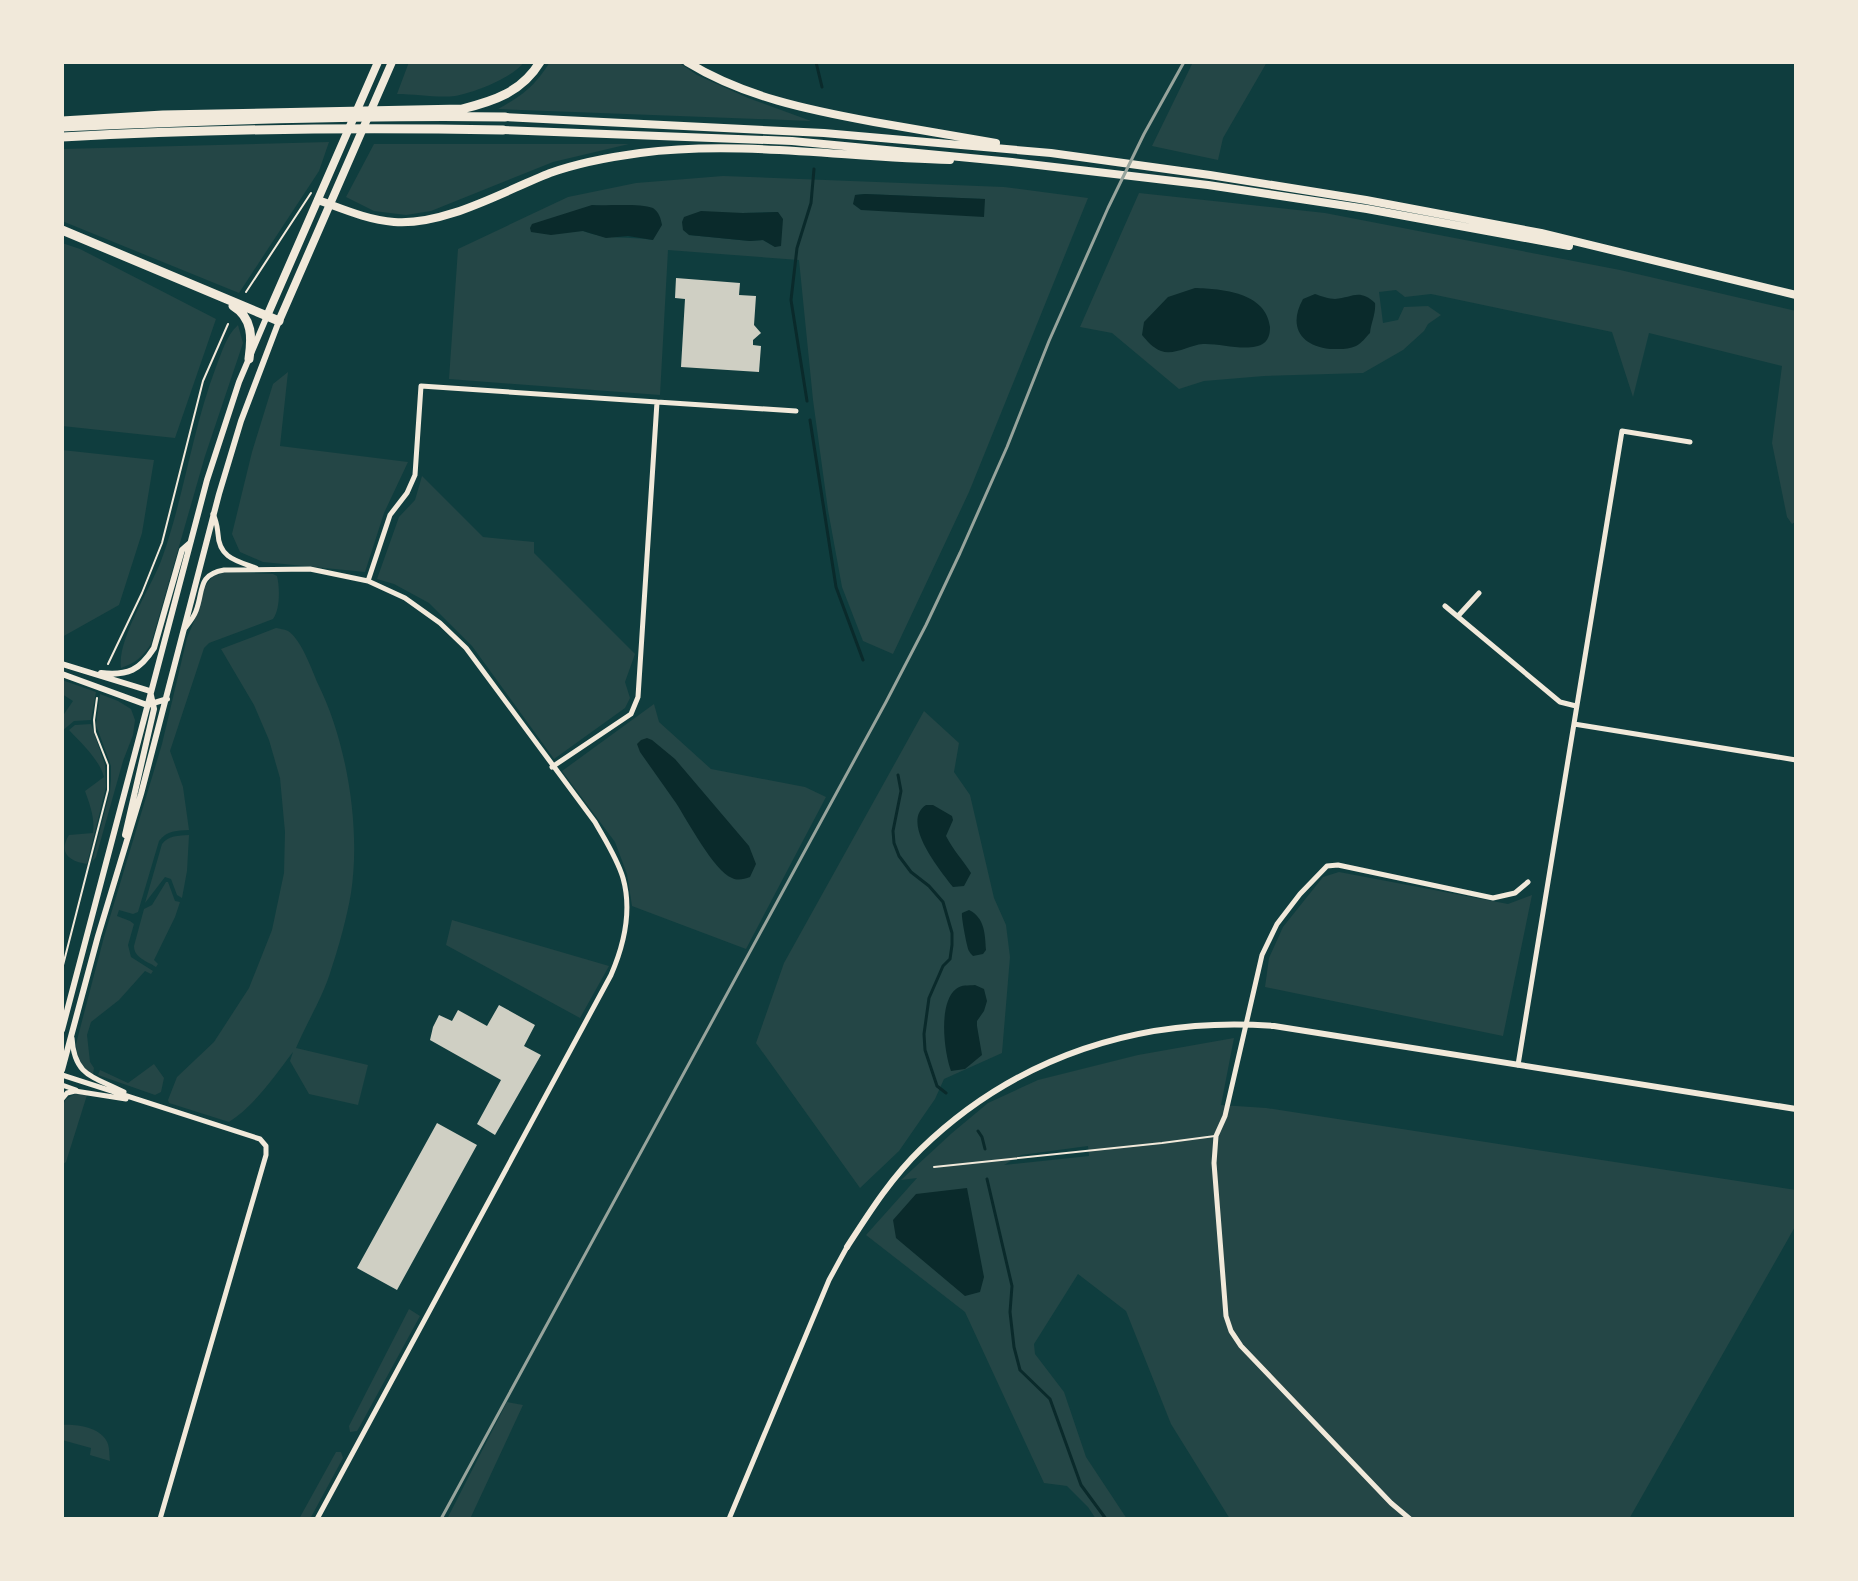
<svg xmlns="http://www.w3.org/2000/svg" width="1858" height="1581" font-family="Ubuntu,sans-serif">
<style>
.green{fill:#244646;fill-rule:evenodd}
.water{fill:#0a2a2b}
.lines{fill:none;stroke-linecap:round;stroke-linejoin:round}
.stream{stroke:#0a2a2b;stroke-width:3}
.building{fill:#cfcfc3}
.path{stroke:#f1e9da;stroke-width:2}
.service{stroke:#f1e9da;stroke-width:2}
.minor{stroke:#f1e9da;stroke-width:5}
.tertiary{stroke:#f1e9da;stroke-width:6}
.primary{stroke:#f1e9da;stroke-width:8}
.trunk{stroke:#f1e9da;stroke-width:8}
.motorway{stroke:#f1e9da;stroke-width:9}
.rail{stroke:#97a49c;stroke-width:3}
</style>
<rect width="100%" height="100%" fill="#0f3d3e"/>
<path class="green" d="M409,62h115c-10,15 -50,31 -69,34 -17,2 -40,-2 -58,-2z
M550,62h128l19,13 51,23 63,23 -313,-12c25,-14 36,-22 52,-47z
M1193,62h74l-44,76 -5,22 -66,-14z
M329,142l-10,29 -80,122 -177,-72v-72z
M374,144h255l-76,18 -122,49 -25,4 -32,-4 -28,-14z
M723,176l281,11 84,11 -119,294 -76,162 -30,-13 -21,-54 -14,-77 -15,-110 -14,-140 -131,-10 -8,145 -211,-16 9,-130 110,-52 68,-14zM865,194l119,5v17l-129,-21zM592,205l19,2 42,33c-24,-4 -47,0 -70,-9zM778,212l-3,35 -12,-7 -13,1 -61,-6 54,-22z
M1139,193l186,20 295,57 176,41v210l-4,3 -5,-7 -15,-74 10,-77 -133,-33 -16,64 -21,-65 -181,-38 -26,3 -9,-7 -17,2 4,31 15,-3 6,-13 24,-1 13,9 -13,9 -4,7 -21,19 -40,23 -99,3 -60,5 -25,8 -67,-56 -32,-6z
M62,243l18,6 136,70 -41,119 -113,-12z
M238,325l5,18 -38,113 -54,188c-8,13 -16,19 -30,24 -4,-28 29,-79 40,-107 23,-63 31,-131 55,-194 6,-15 10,-31 22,-42z
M288,372l-8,74 128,16 -24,51 -19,59 -102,-10 -23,-10 -8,-18 20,-82 21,-68z
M62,450l92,10 -12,73 -23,72 -57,32z
M422,476l61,61 51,5v11l101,101 -10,28 5,16 -5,10 -71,51 -82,-113 -43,-43 -35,-19 -17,-5 22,-62 16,-17z
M225,572l48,2 4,2c3,12 3,34 -4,43l-64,24 -5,5 -34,103 13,36 6,43c-12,1 -22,0 -30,11l-21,71 -5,2 -14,-4 -2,6 13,5 4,3 -6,21 3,12 22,14 -2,3 -6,-3 -26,29 -28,22 -4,13 3,27 4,6 -1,6c-12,-7 -16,-17 -17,-30l28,-107 58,-193 25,-106 8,-19 9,-31 8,-11z
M276,628c4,1 8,1 12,3 13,8 24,39 30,53 29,58 43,145 33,209 -4,24 -12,53 -20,77 -8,27 -24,52 -35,78l72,17 -10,40 -49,-11 -19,-33 3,-9c-20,26 -37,52 -64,70l-60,-19 -1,-3 9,-23 37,-35 35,-54 23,-58 12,-57 1,-41 -5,-54 -11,-38 -15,-35 -33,-56z
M62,680l34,12 -5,28 -17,1 -12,10v-14l11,-16 -11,-7z
M100,694l18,7 13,8 4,11 -2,15 -10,26 -27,96 -4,5 18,-71 1,-12v-13l-15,-41z
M654,704l5,18 52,47 94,18 21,10 -80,152 -114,-43 -5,-32 -12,-32 -53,-71z
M924,711l35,32 -5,29 16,23 24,103 12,27 4,32 -8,96 -58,26 -9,20 -36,52 -39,37 -104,-145 28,-80z
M91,724l14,41 1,22 -19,77c-18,-3 -29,-11 -18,-29l24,-2c2,-15 -3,-28 -8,-42l19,-14c-5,-18 -22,-33 -35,-47l6,-5z
M189,835l-2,36 -5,27 -5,-3 -6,-16 -6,-2 -20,26 17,-59c7,-9 16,-8 27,-9z
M1339,872l169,32 24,-9 -29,141 -238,-49 4,-29 14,-31 40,-50z
M166,882h2l7,19 5,1 -5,15 -21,43 4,4 -2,3c-9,-6 -22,-9 -22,-21l10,-37 8,-4z
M452,920l157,46 -29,52 -134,-73z
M1234,1038l-13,67 45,3 530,82v35l-167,294h-399l-59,-95 -45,-113 -48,-37 -44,70 1,10 29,38 22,65 41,62h-31l-8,-12 -21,-21 -23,-3 -79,-171 -99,-77 51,-57 -16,2 51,-47 36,-30 50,-23 100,-25zM1088,1146l1,10 -85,9 17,-10z
M154,1064l10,14 -3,14 -6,3 -57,-20 2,-5 28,13z
M75,1094l12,1 -21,67 -4,3v-58l4,-8z
M409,1309l11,7 -60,110 -3,5 -7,1 -1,-6z
M507,1402l16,3 -53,114h-23z
M62,1425c14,-1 36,2 44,15 4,6 3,14 4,21l-20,-6 1,-7 -29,-8z
M336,1452h5l2,6 -33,61h-11z"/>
<path class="water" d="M865,194l120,5 -1,18 -123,-7 -8,-6 2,-9z
M592,205c15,1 48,-2 61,3 6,4 8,11 9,17l-9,15 -25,-4 -22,2 -23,-7 -32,4 -20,-3 -1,-4 2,-4z
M701,211l42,2 35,-1 5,7 -2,27 -6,1 -12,-7 -13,1 -61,-6 -6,-5 -1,-8 2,-5z
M1195,288c27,1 71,4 75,39 0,6 -1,12 -6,16 -14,10 -44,0 -61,1 -14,1 -29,12 -42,7 -8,-3 -14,-10 -19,-16l2,-13 24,-25z
M1315,294c6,2 14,5 20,5 17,-1 24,-11 40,4 1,11 -4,19 -5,30 -4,4 -8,10 -14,13 -8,4 -18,3 -26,3 -30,-3 -42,-23 -27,-50z
M647,738l5,2 23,19 74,87 7,18 -6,13c-6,2 -12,4 -18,1 -18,-7 -45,-58 -56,-75 -12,-17 -24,-34 -36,-51l-3,-8 4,-4z
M926,805h7l19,11 1,4 -7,16c7,14 17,24 25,37l-7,13 -11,1c-13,-17 -53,-65 -27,-82z
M969,910c16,8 16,24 17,40l-3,4 -10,2c-1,-1 -3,-3 -4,-5 -2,-3 -8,-35 -7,-38z
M975,985l9,4 3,12 -3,10 -7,10v5l5,29 -17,14 -14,2c-7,-19 -13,-68 5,-82 6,-5 12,-3 19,-4z
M967,1188l17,89 -4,15 -15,4 -69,-58 -3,-18 23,-26z"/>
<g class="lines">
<path class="stream" d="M816,62l6,25
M807,401l-16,-101 6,-52 14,-45 3,-34
M810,420l26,167 27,73
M898,775l3,16 -8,40 1,12 5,13 12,16 18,14 14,16 9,31v12l-2,14 -7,7 -14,32 -5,36 1,16 12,36 9,7
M978,1131l4,6 3,12
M987,1179l25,107 -2,26 4,35 6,23 30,29 31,86 25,34"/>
</g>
<path class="building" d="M676,278l64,5 -1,12 17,1 -2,29 7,8 -8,7v5l8,1 -2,26 -78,-5 4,-68 -10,-1z
M499,1005l36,20 -11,21 17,9 -46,80 -18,-11 24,-44 -71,-40 3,-13 6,-12 13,6 6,-11 29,16z
M437,1123l40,22 -80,145 -40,-22z"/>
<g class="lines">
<path class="path" d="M246,292l65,-99
M108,664l34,-71 20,-50 41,-162 25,-57
M62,969l46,-179v-25l-13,-33 -1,-12 3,-22"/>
<path class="service" d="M934,1167l228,-24 53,-7"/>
<path class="minor" d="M657,402l139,9
M213,514c4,8 4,12 5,20 1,24 19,27 38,34
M368,581l22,-66 17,-22 8,-18 6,-89 236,16 -19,295 -7,17 -79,53
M1445,606l115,96 16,4
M1458,616l21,-23
M185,628c4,-5 9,-11 11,-17 8,-21 1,-36 28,-41l86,-1 58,12 37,17 35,25 26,25 129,174c10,18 22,36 28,56 9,32 1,67 -12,97l-294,544
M1574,724l222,36
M72,1038c2,39 23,39 52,54
M1518,1065l104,-634 68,11
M62,1075l198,64 6,7v9l-106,364
M62,1085l14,5
M62,1099l5,-6 8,-2 51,8
M729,1519l100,-239 18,-33
M1410,1519l-19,-16 -150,-157 -10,-15 -5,-15 -12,-153 2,-27 9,-20 37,-161 15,-31 23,-30 27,-28 11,-1 155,33 22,-5 13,-11"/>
<path class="tertiary" d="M62,664l88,27 4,18 -29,126
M101,673c27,3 39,-3 53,-25l28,-98 8,-7
M62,674l85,31 20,-6
M62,1030l145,-550 32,-98 28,-66
M62,1070l36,-134 43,-142 78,-300 22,-73 38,-100
M847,1247c22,-34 44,-69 74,-98 96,-93 220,-133 353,-123l522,83"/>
<path class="primary" d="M267,316l111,-254
M279,321l113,-259"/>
<path class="trunk" d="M687,62c57,35 122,48 187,60 41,7 81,14 122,21
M505,117l319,16 227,20 159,22 156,25 175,33 255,62
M503,130l289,11 220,21 196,23 159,24 202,37
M318,200c25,9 50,20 76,22 50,4 110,-31 156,-49 28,-10 60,-16 90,-20 100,-13 209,5 310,7"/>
<path class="motorway" d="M62,121l101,-6 299,-6c32,-8 60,-17 78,-47
M62,127c148,-7 295,-12 443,-10
M62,137c147,-8 294,-10 441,-7
M62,230l217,91
M233,306c20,12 19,32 16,53"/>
<path class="rail" d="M441,1519l445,-817 40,-77 34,-72 47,-106 42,-106 59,-133 36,-74 40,-72"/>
</g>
<rect width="1858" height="1581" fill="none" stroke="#f1e9da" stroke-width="128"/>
</svg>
